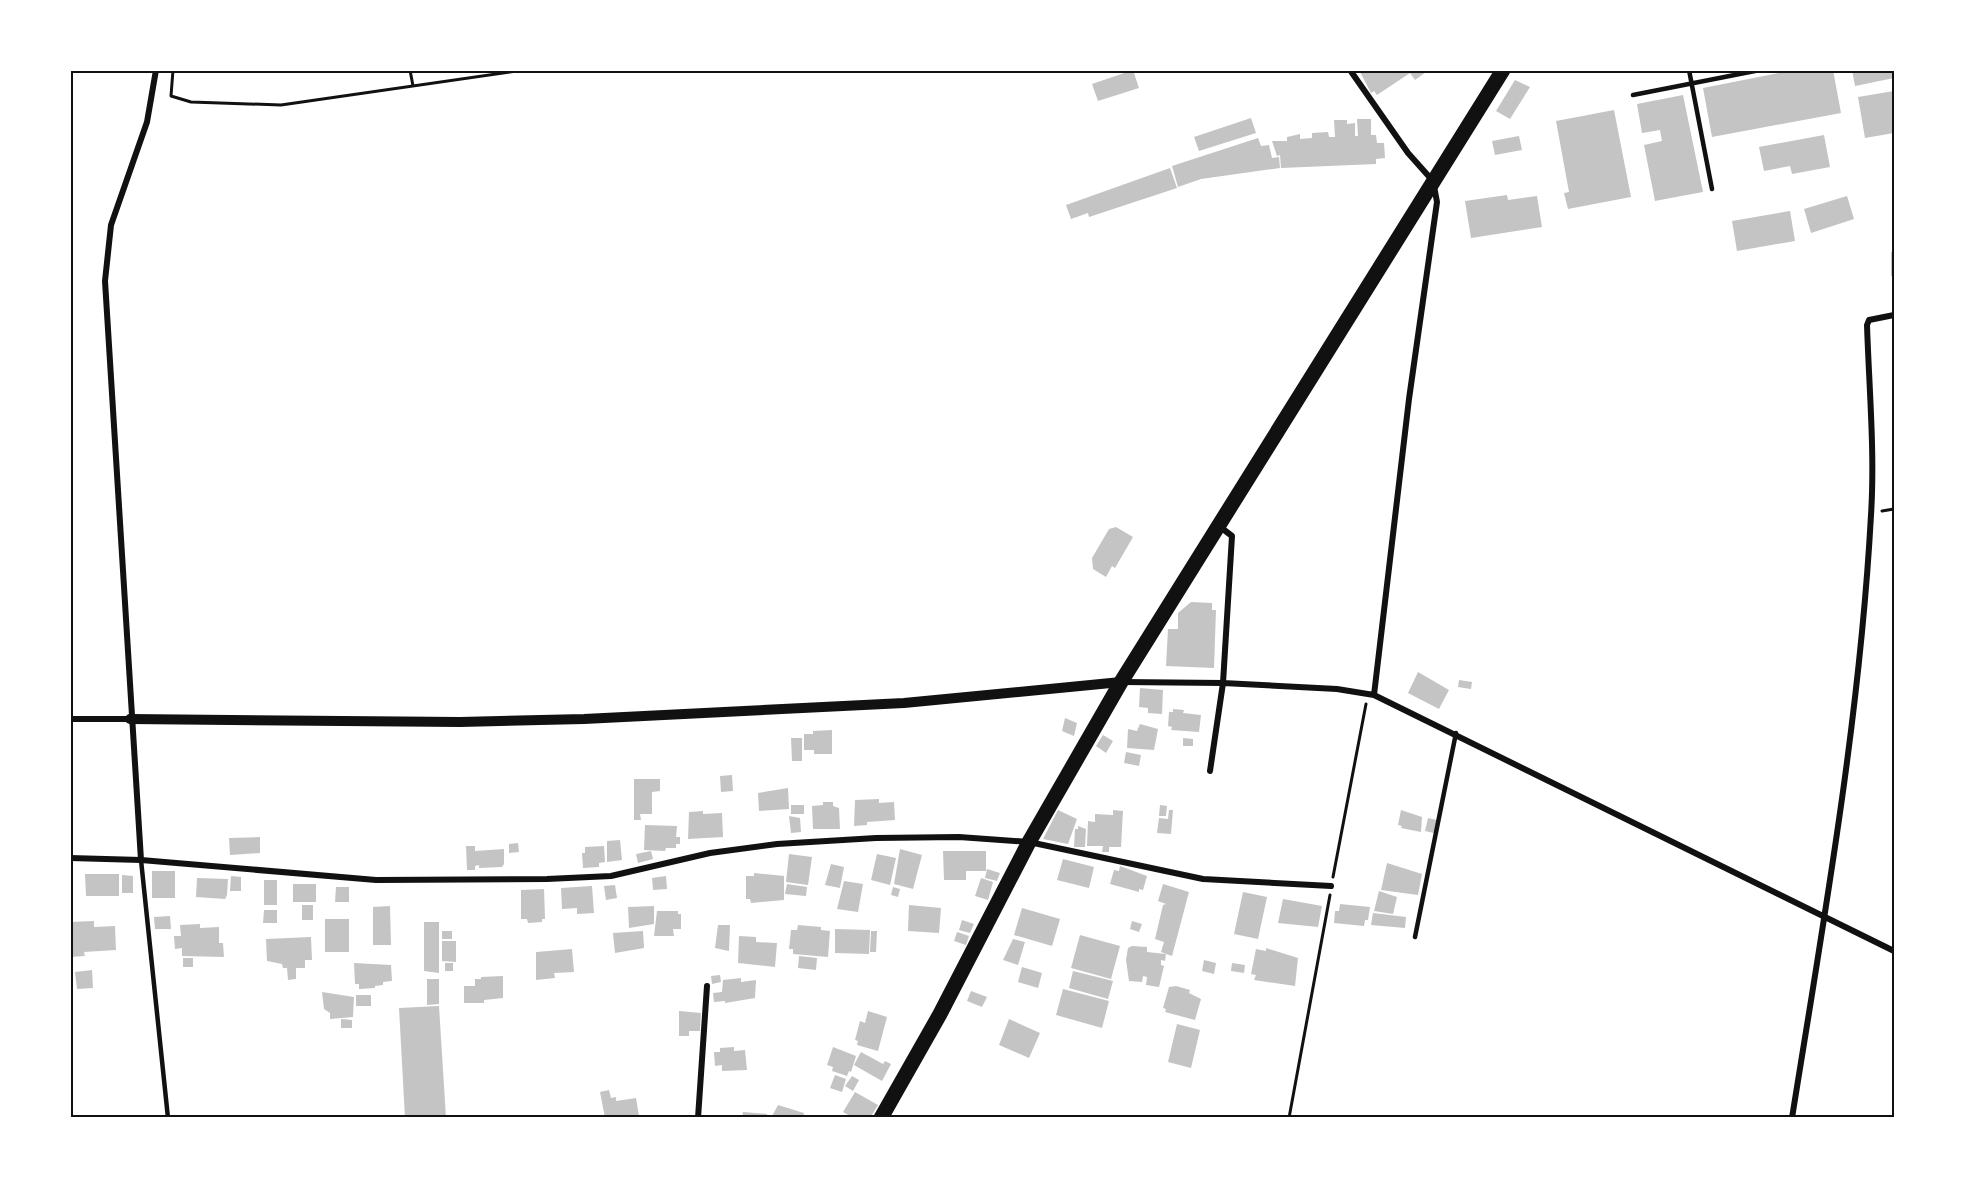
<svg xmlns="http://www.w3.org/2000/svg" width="1965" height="1188" font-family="'Roboto Serif',serif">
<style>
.building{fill:#c4c4c4}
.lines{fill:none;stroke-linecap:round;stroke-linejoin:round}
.path{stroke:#111;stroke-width:3}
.service{stroke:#111;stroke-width:4.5}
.minor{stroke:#111;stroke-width:6}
.tertiary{stroke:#111;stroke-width:10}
.primary{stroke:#111;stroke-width:15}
.neatline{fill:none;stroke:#111;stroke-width:2}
</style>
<rect width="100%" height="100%" fill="#fff"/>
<path class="building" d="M1133,70l6,18 -41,13 -6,-17z
M1359,70h70l-14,10 -5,-7 -33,22 -3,-4 -3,2z
M1794,70h39l8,43 -129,24 -9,-49z
M1852,70h42v8l-39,8z
M1515,80l15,7 -20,32 -14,-8z
M1894,91v42l-29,5 -7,-41z
M1683,95l20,97 -48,9 -11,-56 18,-4 -2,-11 -18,3 -5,-29z
M1614,110l17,87 -63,12 -4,-16 5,-1 -13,-71z
M1251,118l5,15 -57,18 -5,-14z
M1357,119h14v16h5l1,8h7l1,15 -9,1v5l-95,4 -1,-13 -3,1 -5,-15h15v-4l13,-3v5l12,-1v-5l16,-1 1,5h6l-1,-17h13v4l8,-1v13h3z
M1824,135l6,32 -38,7 -2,-8 -26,5 -5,-24z
M1519,136l3,14 -27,5 -3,-14z
M1258,138l3,8 8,-1 3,13 7,-1 1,11 -79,11 -23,8 -6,-21z
M1170,168l7,20 -88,29 -1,-4 -17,6 -5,-14z
M1507,195l1,5 29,-4 5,31 -71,11 -6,-37z
M1847,196l7,23 -43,14 -7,-24z
M1790,211l5,30 -58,10 -5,-30z
M1891,252h3v24h-3z
M1116,527l17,10 -18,31 -3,-2 -6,11 -13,-8 -1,-11 17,-29z
M1191,602l21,1v7h4l-2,58 -48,-2 2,-37h10v-16z
M1418,672l31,18 -10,19 -31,-16z
M1459,680l13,2 -1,7 -13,-2z
M1140,688l23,2 -1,24 -14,-1v-5l-9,-1z
M1173,709l11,1 -1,3 18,2 -2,17 -28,-2 1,-3 -4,-1 1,-14h4z
M1065,718l12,5 -3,13 -12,-5z
M1140,724l18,5 -4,21 -27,-2 1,-19 9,2z
M832,730v24h-18v-4h-10v-16h9v-3z
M1103,735l10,6 -7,12 -10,-7z
M791,738h11v23h-10z
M1183,738l10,1v7h-10z
M1126,752l15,3 -2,11 -15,-3z
M732,775l1,16 -12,1 -1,-16z
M634,779h26v12l-8,1v22h-12l1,6h-7z
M788,788l1,21 -30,2 -1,-18z
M879,799v4l15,-1 1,18 -28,2v3l-13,1 1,-26z
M823,802h10v4l6,2 1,21h-27l-1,-23 11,-1z
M791,805h13v9h-13z
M1160,805l7,1 -1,10h-7z
M1058,810l19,9 -9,25 -25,-5z
M1113,810l10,1 -2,36h-12v5h-7l1,-6h-16l1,-25 7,1v-8l18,1z
M1169,810h4l-2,24 -14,-1 2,-15 9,1z
M1401,810l21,7 -1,15 -20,-4 1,-2 -4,-1z
M703,811v3l19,-1 1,24 -35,2 1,-27z
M789,816l11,2 1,14 -10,1z
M1428,818l9,2 -3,13 -9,-2z
M645,825l32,1 -1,11h4v7h-4v4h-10l-1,3 -21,-1z
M1078,826l8,3 -1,18h-11l1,-18h3z
M260,837v16l-30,2 -1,-17z
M620,840l2,20 -15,2v-21z
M518,843l1,9 -10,1v-9z
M466,846h9v5l29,-2v15l-2,3 -23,1v-3l-4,1v4h-8z
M604,846l1,16 -6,1v4l-16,1 -1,-15h3v-6z
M900,849l22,6 -9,34 -19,-5z
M651,851l2,8 -15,4 -2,-9z
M943,851h43v20h-20v9h-22z
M789,854l23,3 -4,28 -22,-3z
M877,854l19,4 -6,27 -19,-5z
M1063,859l31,8 -5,21 -32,-8z
M1387,863l35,11 -4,21 -37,-5z
M831,864l13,3 -4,21 -15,-3z
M1120,866l27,10 -4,14 -4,-1v3l-29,-8 4,-14 5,1z
M987,869l13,4 -3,8 -12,-3z
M152,871h23v27h-23z
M754,873l30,3v24l-33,3 -1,-4h-4v-23h8z
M85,874h34v22h-33z
M122,875l11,1v17h-11z
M231,876l10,1v14h-11z
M666,876l1,13 -14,1 -1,-12z
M197,878l31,1 -1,16 -2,4 -29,-2z
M981,878l12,4 -5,18 -13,-4z
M264,880h13v25h-13z
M844,881l19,3 -5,28 -21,-3z
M293,884h23v18h-23z
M787,884l20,3 -1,9 -21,-2z
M1163,884l26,8 -17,64 -11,-4 3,-10 -9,-3 8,-34 3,-1 -8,-3z
M615,885l2,13 -11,2 -2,-14z
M592,886l2,27 -17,1v-6l-15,1 -1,-21z
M336,887h13v15h-14z
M893,887l7,2 -2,8 -7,-2z
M544,889l1,30h-3v3l-14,1 -1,-4h-6v-29z
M1379,891l18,6 -4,17 -19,-3z
M1243,892l24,5 -9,42 -24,-5z
M1283,899l39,7 -4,21 -40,-4z
M1340,904l30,3 -2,13h-3l-1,6 -30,-3 1,-12h4z
M302,905h11v15h-11z
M909,905l32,3 -2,25 -31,-2z
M390,906l1,39h-18v-38z
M654,906v18l-25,4 -1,-21z
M1022,908l38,11 -8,27 -38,-11z
M264,910h13v13h-14z
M657,911h21v3h3v15h-8l1,7h-20z
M1373,913l33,4 -1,11 -34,-3z
M170,916l1,13h-16l-1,-12z
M325,919h24v33h-24z
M962,920l12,4 -4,9 -11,-3z
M94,921v6l21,-1 1,24 -32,2 1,4 -15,1v-35z
M1132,921l10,3 -3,8 -9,-3z
M424,922h15v51l-15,-2z
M200,924v4l19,-1v16h4l1,14 -42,-1v-8l-7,1 -1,-13h7l-1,-11z
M718,925h12l-1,26 -14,-3z
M798,925l23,2v3l9,1 -2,26 -35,-3v-5h-4l2,-19h6z
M835,929l35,1 -1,24 -34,-1z
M442,931h10v8h-10z
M643,931l1,17 -29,5 -2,-20z
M871,931h6l-1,21h-6z
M957,932l12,4 -3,9 -12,-4z
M1080,935l40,11 -9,33 -40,-11z
M739,936l17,1v5l21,1 -2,24 -37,-4z
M311,937l1,23h-7v8h-9v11l-8,1 -1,-12h-4l-1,-4 -15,-3 -1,-22z
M1013,939l12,3 -7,23 -15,-5z
M442,941h14v21l-14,-1z
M1132,946l15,1v5l19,2 -1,7 -4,-1v5l3,1 -5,21 -13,-2 1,-8 -4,-1 -1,6 -13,-1 -3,-21 2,-12z
M1266,948l32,10 -3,28 -41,-6 2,-5 -5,-1 5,-25 10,2z
M572,949l2,23 -20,1 1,5 -19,2v-28z
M799,956l18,2 -1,12 -18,-2z
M183,958h10v9h-10z
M1204,960l12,3 -2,11 -12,-3z
M354,963l37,2 1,16 -9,1v3l-8,1v2l-16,1v-5h-4z
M445,963h8v8h-8z
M1232,963l13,2 -1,8 -13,-2z
M1022,967l20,6 -4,15 -20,-6z
M92,970l1,18 -16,1 -2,-17z
M1073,971l40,10 -5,18 -39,-11z
M720,975l1,7 -9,2 -1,-8z
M503,976v22l-19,2v3h-20v-17h11v-7h6v-2z
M741,978v4l15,-2 -1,18 -30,5v-2l-11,1 -1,-9 9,-1 1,-12z
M427,979h12v25l-12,1z
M1176,986l14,4 -1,3 12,6 -6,21 -30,-8 1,-3 -3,-1 6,-21z
M1063,989l46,12 -7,27 -46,-13z
M971,991l16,6 -5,10 -15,-6z
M322,992l32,5 -1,20 -23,2v-6l-6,-4z
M356,995h15v11h-15z
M439,1006l7,112h-41l-6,-110z
M679,1011l22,2 -1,18h-11v5h-10z
M868,1011l19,6 -9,34 -21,-6 1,-4 -3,-1 5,-19 5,2z
M341,1019l11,1v8h-11z
M1009,1019l31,14 -11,25 -30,-13z
M1177,1024l23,6 -9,38 -23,-6z
M734,1047v4l11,-1 2,20 -25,1v-6l-7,1 -1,-14h6v-4z
M833,1047l23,9 -5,16 -2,-1 -2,5 -15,-5 1,-4 -6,-2z
M861,1052l22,12 2,-3 6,3 -9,17 -28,-16z
M835,1075l11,4 -4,13 -12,-4z
M852,1076l7,4 -6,11 -8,-5z
M609,1090l2,8 5,-1v4l20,-3 3,18 -34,2 -5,-26z
M855,1092l23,13 -8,13h-17l-10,-6z
M778,1105l26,8 -1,5h-32z
M743,1112l24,2v4h-25z"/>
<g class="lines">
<path class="path" d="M173,70l-2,26 20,6 90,3 243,-35
M410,70l3,16
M1882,511l12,-2
M1333,877l33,-173
M1289,1118l41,-223"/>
<path class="service" d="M1689,70l23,119
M1633,95l127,-25
M141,860l27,258
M1415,937l41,-204"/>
<path class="minor" d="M1350,70l58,83 25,28 4,21 -28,197 -35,296
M1122,682l101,1 114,6 37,6 520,256
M70,719h60
M1210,771l13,-88 9,-147 -13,-10
M70,858l71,2 235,20 171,-1 64,-3 99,-23 67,-9 99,-6 83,-1 70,5 174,37 128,7
M141,860l-36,-579 6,-56 36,-103 9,-52
M698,1118l9,-132
M1792,1118c32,-200 68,-401 79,-603 4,-62 -2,-128 -4,-190l2,-5 25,-5"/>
<path class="tertiary" d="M130,719l330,3 124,-3 320,-16 217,-21"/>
<path class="primary" d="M881,1118l59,-104 89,-172 92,-160 382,-612"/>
</g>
<rect width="1965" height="1188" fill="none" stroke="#ffffff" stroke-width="144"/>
<rect x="72" y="72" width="1821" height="1044" class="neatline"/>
</svg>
